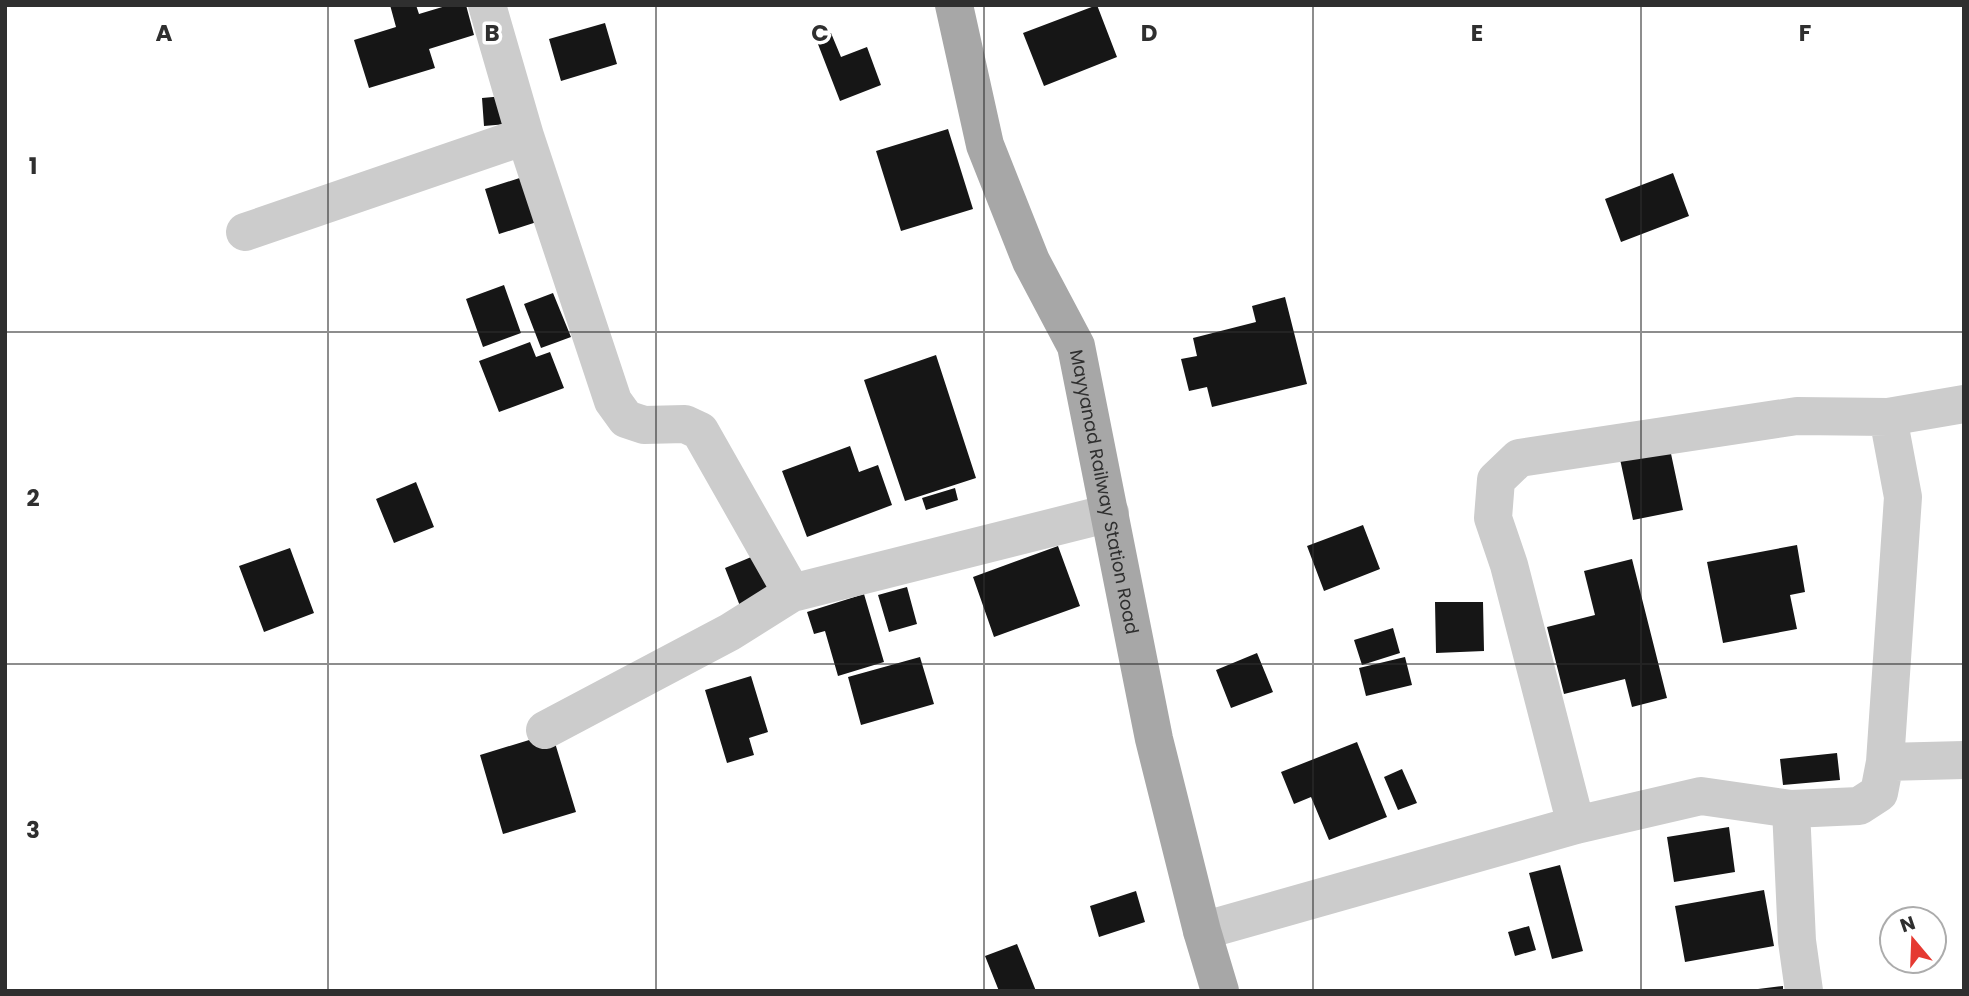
<svg xmlns="http://www.w3.org/2000/svg" width="1969" height="996" font-family="Poppins,sans-serif">
<style>
.building{fill:#161616}
.lines{fill:none;stroke-linecap:round;stroke-linejoin:round}
.minor{stroke:#ccc;stroke-width:38}
.major{stroke:#a7a7a7;stroke-width:38}
.grid{fill:none;stroke:#2f2f2f;stroke-width:2;stroke-opacity:0.55}
.labels{text-anchor:middle;dominant-baseline:central;stroke-width:7;stroke-linejoin:round;paint-order:stroke}
.street-label{font-size:18px;fill:#2f2f2f;stroke:#fff}
.grid-label{font-size:23px;text-anchor:middle;font-weight:bold;fill:#2f2f2f;stroke:#fff;stroke-width:7;stroke-linejoin:round;paint-order:stroke}
</style>
<rect width="100%" height="100%" fill="#fff"/>
<path class="building" d="M390,5h26l3,9 30,-9h17l8,30 -45,14 6,19 -66,20 -15,-48 42,-13z
M1097,5l20,52 -73,29 -21,-53z
M605,23l12,41 -56,17 -12,-42z
M831,33l10,24 26,-10 14,38 -41,16 -24,-62z
M504,96l3,28 -23,2 -2,-28z
M948,129l25,80 -72,22 -25,-80z
M1673,173l16,43 -68,26 -16,-43z
M529,175l14,45 -44,14 -14,-45z
M504,285l17,48 -38,14 -17,-48z
M553,293l18,44 -30,11 -17,-44z
M1285,297l22,87 -95,23 -5,-20 -18,4 -8,-32 16,-3 -4,-18 63,-16 -4,-16z
M530,342l6,15 14,-5 14,36 -65,24 -20,-51z
M936,355l40,123 -71,23 -41,-121z
M850,446l9,26 19,-7 14,40 -85,32 -25,-66z
M1670,449l13,61 -50,10 -13,-61z
M416,482l18,45 -40,16 -18,-44z
M955,488l3,12 -32,10 -4,-12z
M1363,525l17,44 -56,22 -17,-45z
M1797,545l8,47 -15,3 7,34 -74,14 -16,-81z
M1058,546l22,60 -86,31 -21,-60z
M290,548l24,65 -50,19 -25,-66z
M756,555l15,38 -31,13 -15,-38z
M1632,559l35,139 -35,9 -7,-28 -61,15 -17,-67 48,-12 -11,-44z
M907,587l10,37 -28,8 -11,-37z
M864,594l20,68 -46,14 -13,-45 -11,3 -7,-22z
M1435,602h48l1,49 -48,2z
M1393,628l7,25 -38,12 -8,-25z
M1257,653l16,39 -42,16 -15,-38z
M920,657l14,47 -73,21 -13,-48z
M1405,657l7,28 -46,11 -7,-28z
M751,676l17,56 -19,6 5,17 -27,8 -22,-73z
M552,733l24,79 -73,22 -23,-79z
M1357,742l30,75 -58,23 -18,-43 -17,7 -13,-32z
M1837,753l3,27 -57,5 -3,-26z
M1402,769l15,34 -19,7 -14,-33z
M1729,827l6,45 -61,10 -7,-45z
M1560,865l23,86 -31,8 -23,-86z
M1764,890l10,56 -89,16 -10,-56z
M1136,891l9,31 -46,15 -9,-31z
M1529,926l7,24 -21,6 -7,-24z
M1017,944l19,47h-37l-14,-35z
M1783,986v5h-25v-2z"/>
<g class="lines">
<path class="minor" d="M487,5l38,131 88,265 13,18 18,6 41,-1 15,7 92,162
M245,232l280,-96
M545,730l185,-98 62,-39 318,-80
M1885,762l79,-2
M1791,809l6,132 7,50
M1576,825l-67,-260 -16,-47 3,-38 23,-22 278,-42 91,1
M1202,931l374,-106 125,-29 90,13 68,-3 20,-13 6,-31 18,-265 -15,-80 76,-13"/>
<path class="major" id="s1" d="M954,5l31,140 46,116 45,85 78,393 48,192 18,60"/>
</g>
<path class="grid" d="M328,5v986M656,5v986M984,5v986M1313,5v986M1641,5v986M5,332h1959M5,664h1959"/>
<g class="labels">
<g class="street-label">
<text stroke="none"><textPath href="#s1" startOffset="513">Mayyanad Railway Station Road</textPath></text>
</g>
</g>
<g class="grid-label">
<text x="164" y="41">A</text>
<text x="492" y="41">B</text>
<text x="820" y="41">C</text>
<text x="1149" y="41">D</text>
<text x="1477" y="41">E</text>
<text x="1805" y="41">F</text>
<text x="33" y="174">1</text>
<text x="33" y="506">2</text>
<text x="33" y="838">3</text>
</g>
<rect width="1969" height="996" fill="none" stroke="#2f2f2f" stroke-width="14"/>
<g transform="translate(1913 940) rotate(341)"><circle r="33" fill="#ffffff" stroke="#acacac" stroke-width="2"/>
<path d="M0-5L12 26L0 18L-12 26Z" fill="#e53931"/>
<text y="-10" font-size="19" font-weight="bold" text-anchor="middle" fill="#2f2f2f">N</text>
</g>
</svg>
